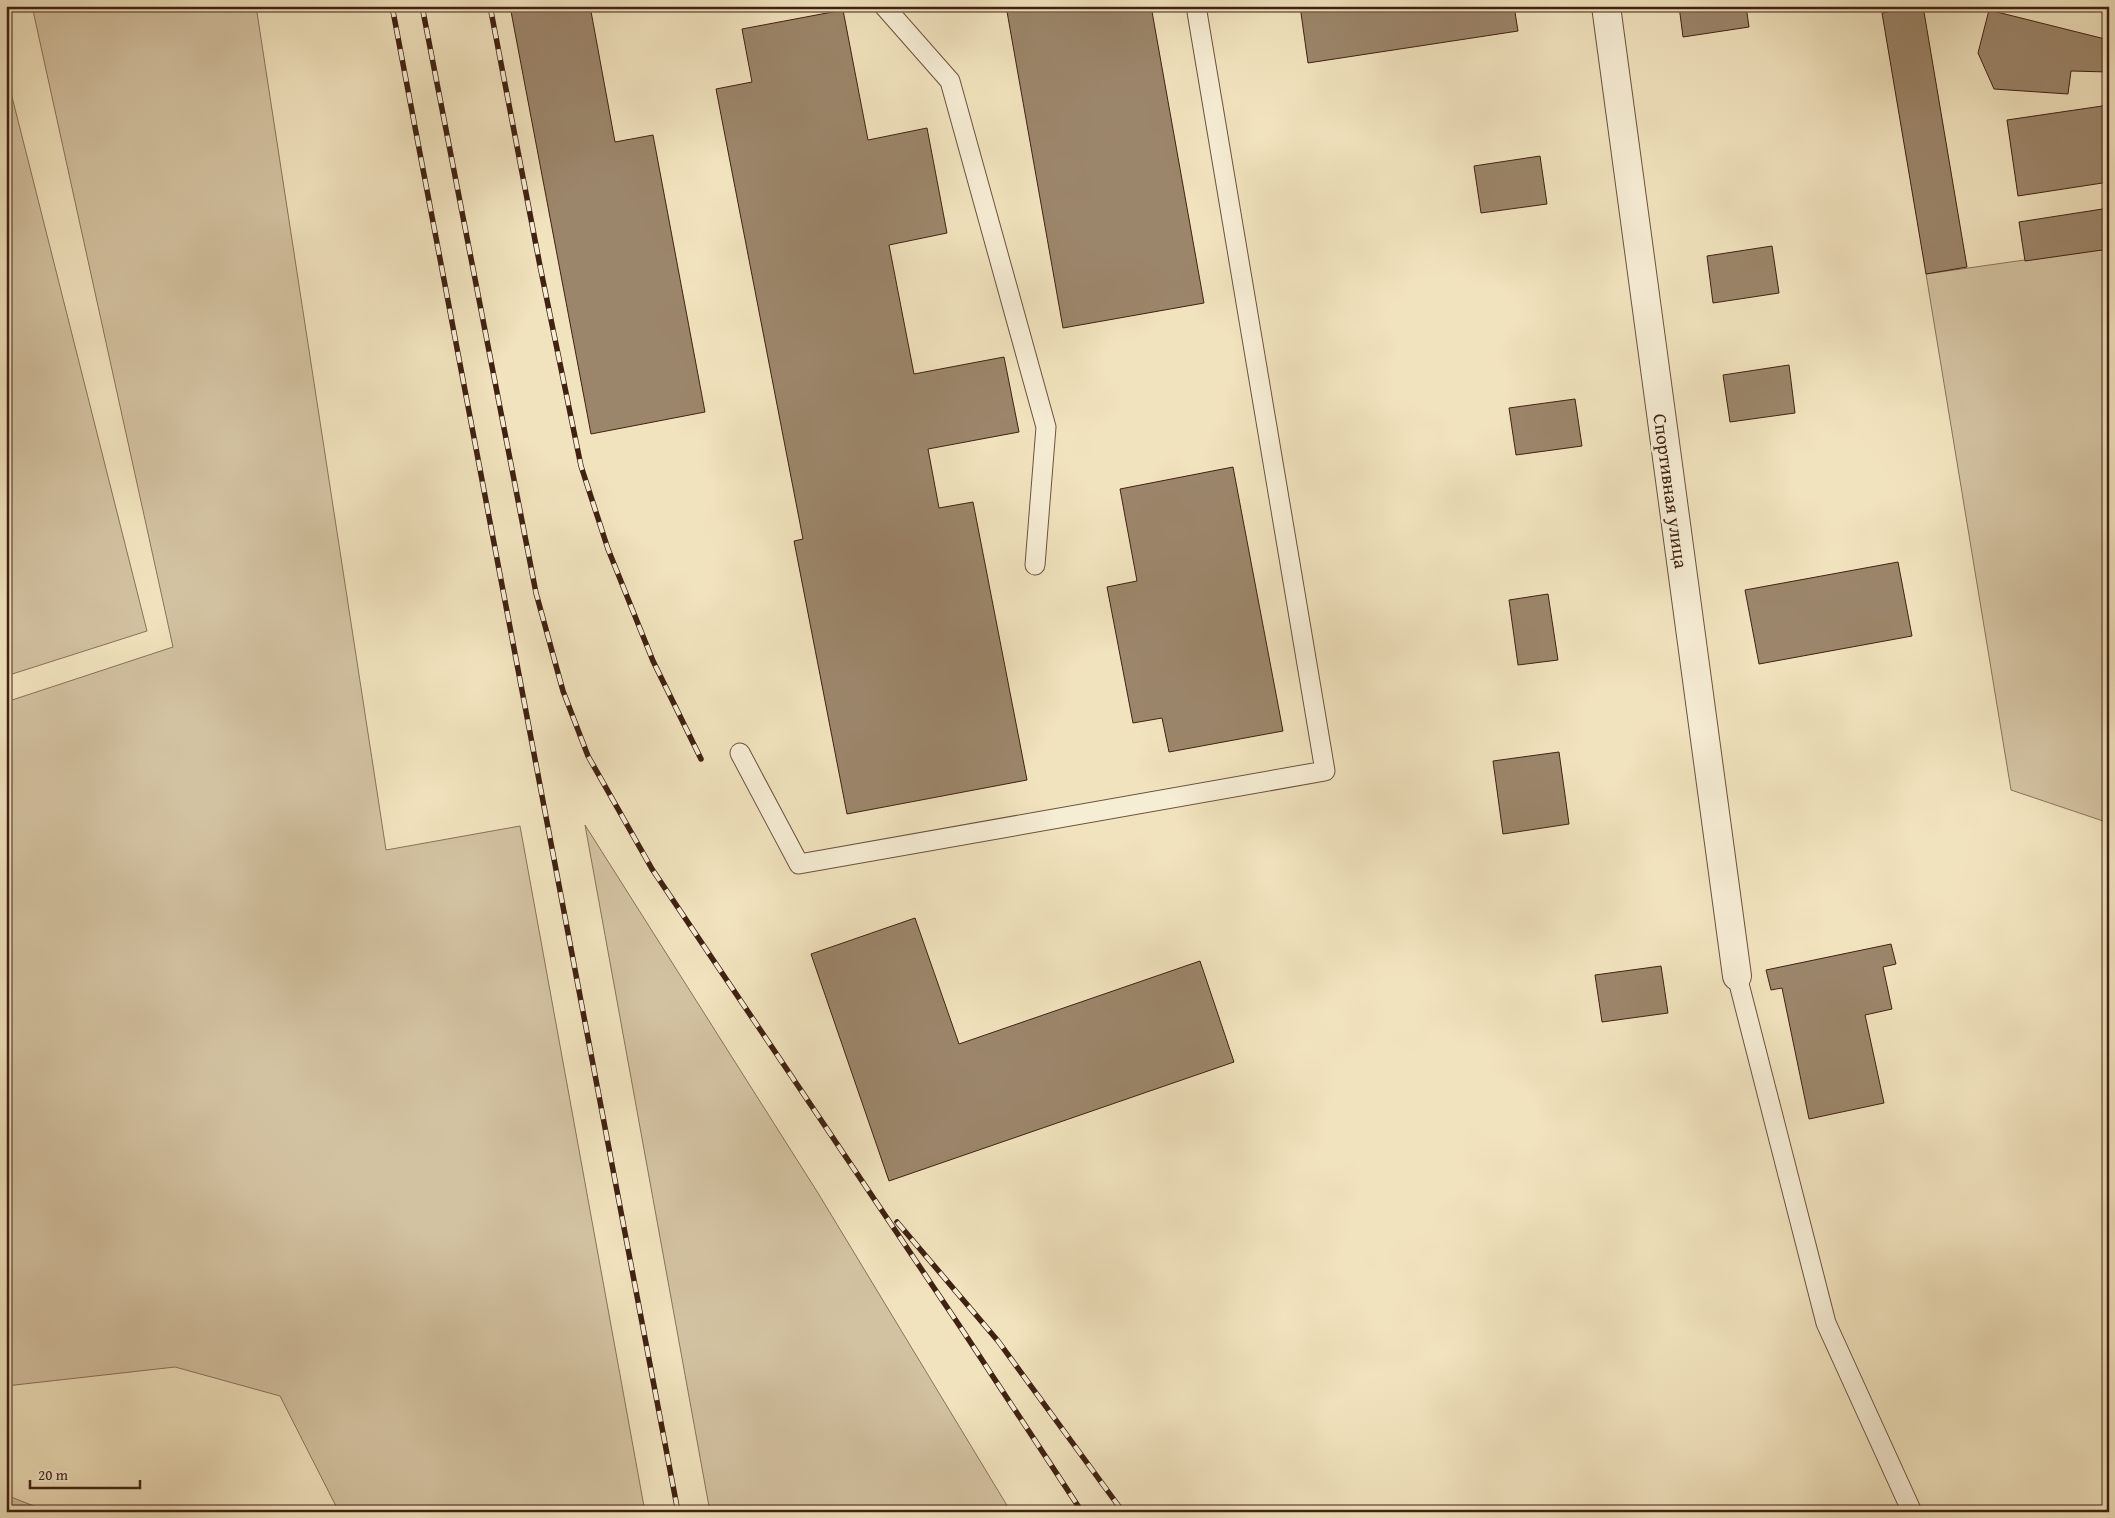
<svg xmlns="http://www.w3.org/2000/svg" width="2115" height="1518" font-family="'Gentium Book Plus',serif">
<style>
.green{fill:#d3c2a1;stroke:#8a725a}
.building{fill:#9c866b;stroke:#402112}
.lines{fill:none;stroke-linecap:round;stroke-linejoin:round}
.service-casing{stroke:#6c523d;stroke-width:21}
.minor-casing{stroke:#6c523d;stroke-width:30}
.service{stroke:#f6edd5;stroke-width:19}
.minor{stroke:#f6edd5;stroke-width:28}
.rail-casing{stroke:#402112;stroke-width:5.5}
.rail{stroke:#f6edd5;stroke-width:4;stroke-dasharray:11;stroke-linecap:butt}
.labels{text-anchor:middle;dominant-baseline:central;stroke-width:5;stroke-linejoin:round;paint-order:stroke}
.street-label{font-size:19px;fill:#402112;stroke:#f6edd5}
</style>
<rect width="100%" height="100%" fill="#f1e3be"/>
<filter id="stains"><feTurbulence type="fractalNoise" baseFrequency=".004" numOctaves="4"/><feColorMatrix values="0 0 0 0 .2 0 0 0 0 .09 0 0 0 0 .02 0 0 0 .5 -.17"/></filter>
<radialGradient id="worn" r=".72"><stop offset=".6" stop-color="#630" stop-opacity="0"/><stop offset="1" stop-color="#630" stop-opacity=".3"/></radialGradient>
<path class="green" d="M32,6h224l130,844 134,-24 125,686h-306l-59,-116 -105,-29 -169,19v-684l167,-55z
M6,73l141,558 -141,45z
M2109,248v575l-98,-33 -85,-516z
M585,825l233,368 193,319h-301z
M6,1495l38,15 1,2h-39z"/>
<path class="building" d="M510,6h80l25,136 38,-7 52,277 -114,22z
M1006,6h145l53,297 -141,25z
M1300,6h214l4,25 -210,32z
M1679,6h67l3,21 -66,10z
M1923,6l44,261 -41,7 -44,-261z
M2077,6h32v6z
M843,10l25,130 59,-12 20,105 -58,12 25,129 90,-17 15,75 -91,17 11,59 34,-6 54,278 -180,34 -53,-273 9,-2 -87,-450 36,-7 -10,-53z
M1989,10l120,30v32l-38,-1 -3,23 -74,-5 -16,-36z
M2109,105v77l-91,14 -11,-76z
M1540,156l7,48 -66,9 -7,-47z
M2109,208v41l-84,12 -6,-39z
M1772,246l7,47 -66,10 -6,-47z
M1789,365l6,48 -65,9 -7,-47z
M1575,399l7,47 -66,9 -7,-47z
M1233,467l50,264 -114,21 -7,-34 -29,5 -26,-136 30,-6 -17,-92z
M1898,562l14,74 -153,28 -14,-74z
M1548,594l10,66 -40,5 -9,-65z
M1559,752l10,72 -66,10 -10,-73z
M915,918l44,126 241,-83 34,101 -345,119 -78,-227z
M1891,944l5,20 -13,3 9,42 -27,6 19,88 -75,16 -27,-131 -11,2 -5,-20z
M1661,966l7,47 -66,9 -7,-47z"/>
<g class="lines">
<defs>
<path id="service" d="M884,6l66,75 96,346 -11,138
M740,753l59,111 526,-93 -129,-765
M1737,976l89,347 86,189"/>
<path id="minor" d="M1606,6l131,970"/>
</defs>
<use href="#service" class="service-casing"/>
<use href="#minor" class="minor-casing"/>
<use href="#service" class="service"/>
<use href="#minor" class="minor"/>
<defs>
<path id="rail" d="M392,6l286,1506
M422,6l114,587 27,98 25,65 64,113 311,462 119,181
M490,6l50,260 41,200 27,83 45,112 48,98
M897,1222l101,119 125,171"/>
</defs>
<use href="#rail" class="rail-casing"/>
<use href="#rail" class="rail"/>
</g>
<g class="labels">
<g class="street-label">
<text transform="translate(1671 491) rotate(82)">Спортивная улица</text>
</g>
</g>
<rect width="2115" height="1518" fill="none" stroke="#f1e3be" stroke-width="25"/>
<rect x="8" y="8" width="2100" height="1503" fill="none" stroke="#402112" stroke-width="2.5"/>
<rect x="12" y="12" width="2090" height="1493" fill="none" stroke="#402112"/>
<path d="M30 1480v8h110v-8" fill="none" stroke="#402112" stroke-width="2.5"/>
<text x="38" y="1480" font-size="15" fill="#402112" stroke="#f6edd5" stroke-width="4" paint-order="stroke">20 m</text>
<rect width="100%" height="100%" filter="url(#stains)"/>
<rect width="100%" height="100%" fill="url(#worn)"/>
</svg>
